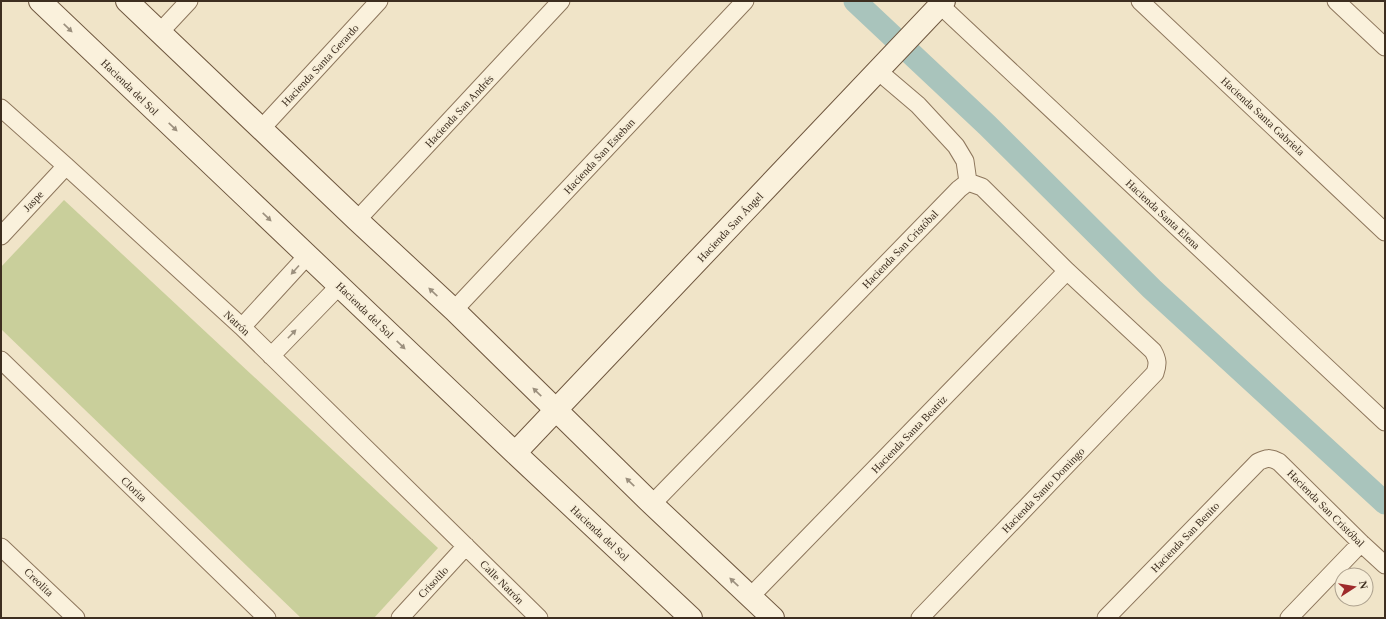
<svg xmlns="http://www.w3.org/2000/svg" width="1386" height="619" font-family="Georgia,serif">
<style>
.green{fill:#c9cf9b}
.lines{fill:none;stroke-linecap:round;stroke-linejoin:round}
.canal{stroke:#a9c4bc;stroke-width:23}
.street-casing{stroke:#8d765c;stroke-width:19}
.secondary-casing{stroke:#6f573f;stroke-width:24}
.street{stroke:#faf1dc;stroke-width:17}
.secondary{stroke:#faf1dc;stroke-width:22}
.oneway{fill:#9c907e}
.labels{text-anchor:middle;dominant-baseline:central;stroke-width:3.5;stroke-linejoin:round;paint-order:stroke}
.street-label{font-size:11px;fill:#3d2e20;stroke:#f7eed8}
</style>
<rect width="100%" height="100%" fill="#f0e4c8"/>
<path class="green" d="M64,200l374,348 -64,70h-73l-300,-289v-62z"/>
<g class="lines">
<path class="canal" d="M855,1l132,124 165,164 233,214"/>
<defs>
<path id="street" d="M1140,1l245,231
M1336,1l49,46
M940,5l445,417
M160,32l29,-31
M878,71l40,34 38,41 9,15 3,21
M1,108l65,58 176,161 297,291
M261,129l118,-128
M357,220l204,-219
M1,236l65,-70
M454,310l291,-309
M242,327l65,-71
M271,356l68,-70
M1,360l266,258
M652,504l307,-315 9,-7
M1,547l75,71
M750,597l317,-326
M400,618l66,-72
M920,618l235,-245c3,-9 3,-13 -2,-22l-86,-80 -85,-84 -14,-5
M1106,618l152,-156c8,-4 12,-5 21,0l82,81 24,22
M1289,618l72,-75"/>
<path id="secondary" d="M40,1l475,452 176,165
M127,1l230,219 97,90 198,194 121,114
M515,453l429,-452"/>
</defs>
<use href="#street" class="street-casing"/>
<use href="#secondary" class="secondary-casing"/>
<use href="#street" class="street"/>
<use href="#secondary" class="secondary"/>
</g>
<defs><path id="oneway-solid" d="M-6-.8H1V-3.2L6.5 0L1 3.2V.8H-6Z"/></defs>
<g class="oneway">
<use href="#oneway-solid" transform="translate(68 28) rotate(44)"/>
<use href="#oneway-solid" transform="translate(173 127) rotate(44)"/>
<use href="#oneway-solid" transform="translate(267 217) rotate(44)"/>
<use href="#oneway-solid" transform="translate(295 270) rotate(132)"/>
<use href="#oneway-solid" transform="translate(433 292) rotate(-137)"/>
<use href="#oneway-solid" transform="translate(292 334) rotate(-46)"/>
<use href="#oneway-solid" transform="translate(401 345) rotate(44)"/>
<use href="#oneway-solid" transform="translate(537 392) rotate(-136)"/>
<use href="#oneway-solid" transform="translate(630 482) rotate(-136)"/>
<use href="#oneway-solid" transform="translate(734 582) rotate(-137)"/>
</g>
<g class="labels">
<g class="street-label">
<text transform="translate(320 65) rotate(-47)">Hacienda Santa Gerardo</text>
<text transform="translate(130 87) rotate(44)">Hacienda del Sol</text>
<text transform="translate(459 111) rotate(-47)">Hacienda San Andrés</text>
<text transform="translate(1263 116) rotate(43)">Hacienda Santa Gabriela</text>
<text transform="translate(599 156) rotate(-47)">Hacienda San Esteban</text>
<text transform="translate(33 201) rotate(-47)">Jaspe</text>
<text transform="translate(1163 214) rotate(43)">Hacienda Santa Elena</text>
<text transform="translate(730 227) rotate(-47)">Hacienda San Ángel</text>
<text transform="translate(900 249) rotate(-46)">Hacienda San Cristóbal</text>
<text transform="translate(365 310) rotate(44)">Hacienda del Sol</text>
<text transform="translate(237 323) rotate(43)">Natrón</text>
<text transform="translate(909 434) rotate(-46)">Hacienda Santa Beatriz</text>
<text transform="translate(134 489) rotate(44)">Clorita</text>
<text transform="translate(1043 490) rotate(-46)">Hacienda Santo Domingo</text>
<text transform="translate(1326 508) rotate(45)">Hacienda San Cristóbal</text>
<text transform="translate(600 533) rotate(43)">Hacienda del Sol</text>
<text transform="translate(1185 537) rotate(-46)">Hacienda San Benito</text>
<text transform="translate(39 582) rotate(44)">Creolita</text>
<text transform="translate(433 582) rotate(-47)">Crisotilo</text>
<text transform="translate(502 582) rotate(45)">Calle Natrón</text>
</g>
</g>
<rect width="1386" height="619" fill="none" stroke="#3d2e20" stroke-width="4"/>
<g transform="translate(1354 587) rotate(78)"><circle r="19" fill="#f7eed8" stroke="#ada18e"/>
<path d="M0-3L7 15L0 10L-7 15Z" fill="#9e2a2b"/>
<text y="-6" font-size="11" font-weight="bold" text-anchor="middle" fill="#3d2e20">N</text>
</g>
</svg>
